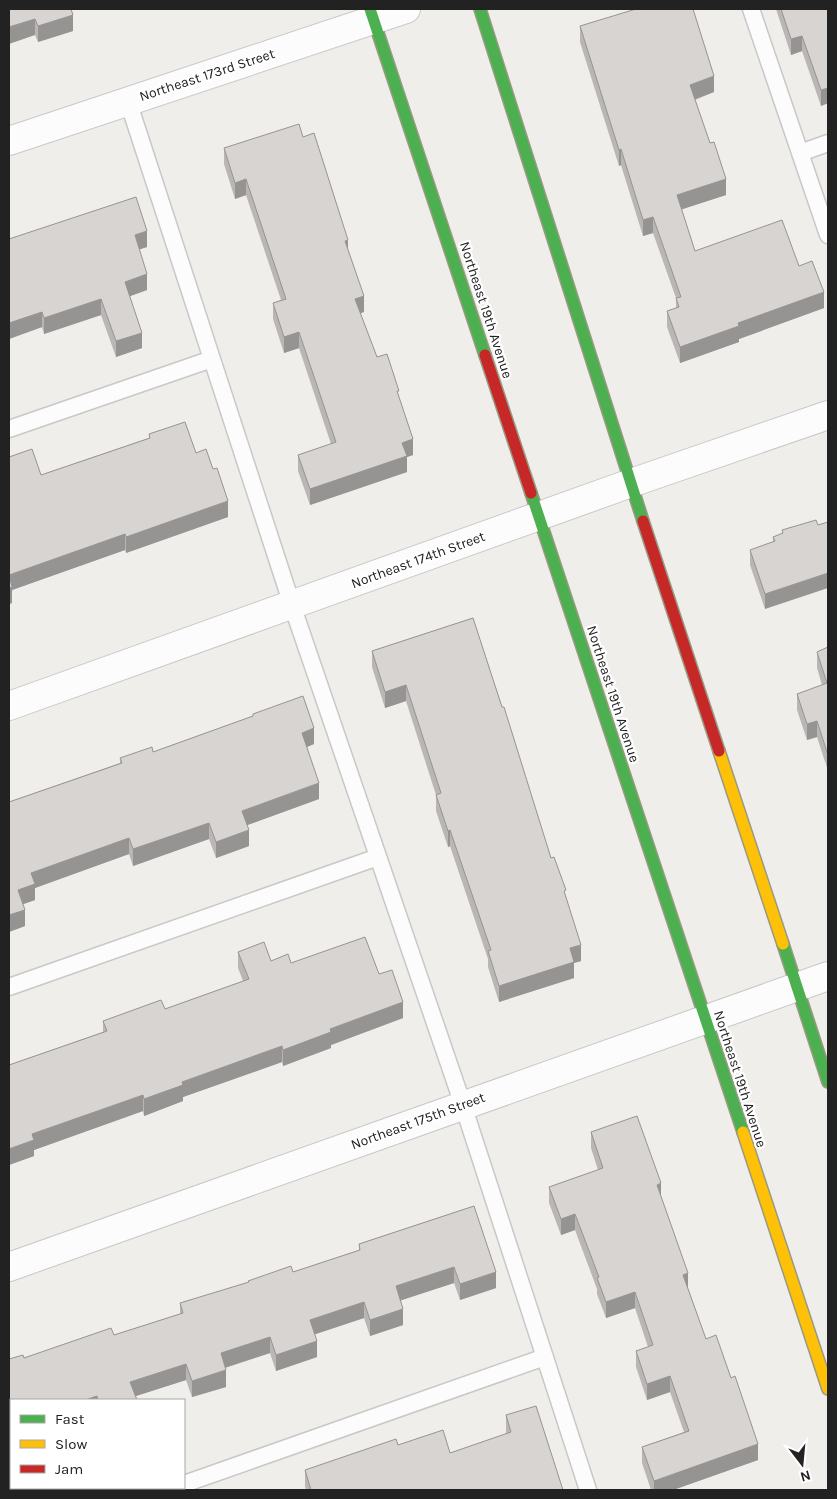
<svg xmlns="http://www.w3.org/2000/svg" width="837" height="1499" font-family="Karla,sans-serif">
<style>
.lines{fill:none;stroke-linecap:round;stroke-linejoin:round}
.lane-casing{stroke:#c9c8c7;stroke-width:19}
.street-casing{stroke:#c9c8c7;stroke-width:30}
.fast-casing{stroke:#999a82;stroke-width:14}
.slow-casing{stroke:#999a82;stroke-width:14}
.jam-casing{stroke:#999a82;stroke-width:14}
.lane{stroke:#fdfcfc;stroke-width:16}
.street{stroke:#fdfcfc;stroke-width:28}
.fast{stroke:#4caf50;stroke-width:11}
.slow{stroke:#ffc107;stroke-width:11}
.jam{stroke:#c62828;stroke-width:11}
.wall{fill:#b9b6b5}
.shaded-wall{fill:#969493}
.building{fill:#d7d4d2;stroke:#969493}
.labels{text-anchor:middle;dominant-baseline:central;stroke-width:4.5;stroke-linejoin:round;paint-order:stroke}
.street-label{font-size:14px;fill:#222;stroke:#fff}
</style>
<rect width="100%" height="100%" fill="#f0eeeb"/>
<g class="lines">
<defs>
<path id="lane" d="M751,9l77,226
M128,101l164,504 171,500 125,385
M800,153l28,-10
M9,429l203,-70
M9,987l369,-130
M184,1484l361,-127
M166,1490l8,-2"/>
<path id="street" d="M9,141l397,-132
M9,706l622,-223 197,-68
M9,1267l819,-291"/>
<path id="fast" d="M370,9l115,346
M480,9l163,512
M531,493l212,639
M783,944l45,138"/>
<path id="slow" d="M719,751l64,193
M743,1132l85,257"/>
<path id="jam" d="M485,355l46,138
M643,521l76,230"/>
</defs>
<use href="#lane" class="lane-casing"/>
<use href="#street" class="street-casing"/>
<use href="#fast" class="fast-casing"/>
<use href="#slow" class="slow-casing"/>
<use href="#jam" class="jam-casing"/>
<use href="#lane" class="lane"/>
<use href="#street" class="street"/>
<use href="#fast" class="fast"/>
<use href="#slow" class="slow"/>
<use href="#jam" class="jam"/>
</g>
<path class="wall" d="M9,9l64,22 -35,11 -3,-7z
M776,9h52v94l-7,3 -19,-55 -11,4z
M580,26l134,66 -19,8 31,95 -45,14 14,42 104,15 25,42 -85,31v3l-59,21 -13,-36v-16l9,-2v-11l-23,-65 -10,3 -22,-71 -2,1 -11,-35 -28,-89z
M303,137l45,113 16,62 -4,1 17,44 22,42 14,56 -6,2v15l-97,33 -12,-34v-16l33,-11 -32,-96 -15,5 -11,-34v-16l8,-3 -35,-105 -11,4 -11,-35v-16z
M9,239l138,8 -8,2 8,41 -17,6 12,52 -26,9 -15,-42 -57,19 -2,-7 -33,12z
M149,434l47,19 32,64 -102,36 -1,-3 -113,40v13l-3,1 32,-129 108,-37z
M818,525l-53,84 -15,-44v-15l23,-8v-5l9,-3v-4z
M473,618l78,240 15,39 15,64 -7,2v15l-75,24 -11,-35v-8l-38,-113 -2,1 -12,-36v-16l-30,-94 -21,7 -13,-41v-16z
M828,647v124l-11,-34 -10,3 -10,-30v-16l25,-9 -5,-17v-16z
M253,714l61,30 -7,3 12,52 -72,26 2,21 -33,12 -7,-19 -76,27 -4,-12 -94,34v12l-12,4 2,22 -16,6v-130l111,-39v-5l33,-6 100,-36z
M238,952l33,9 108,13 24,44 -72,27v3l-48,18 -1,-4 -99,35v4l-39,15 -1,-5 -109,39v6l-25,9v-100l94,-33v-11l62,-12 78,-28 -5,-13z
M591,1132l70,64 27,93 18,50 52,121 -85,30h-22l-9,-27v-16l42,-15 -14,-40 -23,8 -11,-33v-16l12,-4 -13,-39 -29,10 -9,-24v-5l-22,-59 -14,5 -12,-32v-16l49,-17 -7,-22z
M474,1206l22,82 -36,12 -6,-17 -53,17 2,25 -33,11 -6,-18 -49,16 2,23 -41,14 -6,-18 -45,15 1,19 -34,10 -6,-17 -51,16 2,4h-126l13,-42 90,-23 66,-21v-11l113,-31 66,-22v-6z
M506,1415l57,75h-257l-1,-4v-16l93,-25 52,8 56,-19z"/>
<path class="shaded-wall" d="M73,15v16l-35,11v-16z
M35,19v16l-26,9v-17z
M802,36v15l-11,4v-16z
M714,76v16l-24,9v-16z
M828,88v15l-7,3v-16z
M621,149v16l-2,1v-16z
M246,179v16l-11,4v-16z
M726,179v16l-49,16v-16z
M653,217v16l-10,3v-16z
M147,231v16l-12,4v-16z
M348,240v16l-3,-15z
M147,274v16l-22,8v-16z
M824,292v16l-85,31v3l-59,21v-16l58,-24z
M364,296v16l-9,3v-16z
M101,299v16l-57,19v-16z
M42,312v15l-33,12v-16z
M299,332v16l-15,5v-16z
M142,333v15l-26,9v-16z
M413,439v16l-6,2v15l-97,33v-16l92,-46z
M228,501v16l-102,36v-16z
M125,534v16l-113,40v13l-3,1v-29z
M828,573v15l-63,21v-15z
M406,685v16l-21,7v-16z
M817,721v16l-10,3v-16z
M314,728v16l-12,5v-16z
M319,783v16l-77,28v-16z
M209,823v16l-76,27v-17z
M249,830v16l-33,12v-16z
M450,830v16l-2,1v-16z
M129,838v16l-94,34v12l-17,6v-16l13,-17z
M25,910v16l-16,6v-17z
M581,945v16l-7,2v15l-75,24v-16l71,-38z
M403,1002v16l-72,27v3l-48,18v-16l47,-21z
M282,1046v16l-99,35v4l-39,15v-17l38,-17z
M143,1095v16l-109,39v6l-25,9v-16l23,-15z
M661,1183v16l-4,-14z
M575,1214v16l-14,5v-16z
M454,1267v16l-58,19v-16z
M496,1272v16l-36,12v-16z
M688,1273v16l-5,-14z
M635,1292v16l-29,10v-16z
M364,1302v16l-54,18v-16z
M403,1309v16l-33,11v-16z
M270,1337v16l-49,16v-16z
M317,1341v16l-41,14v-16z
M186,1364v16l-56,18v-16z
M226,1370v17l-34,10v-16z
M670,1376v16l-23,8v-16z
M97,1396v4h-12z
M758,1444v16l-85,30h-19v-9z
M11,1458v16l-2,1v-16z"/>
<path class="building" d="M9,9h62l2,6 -35,11 -3,-7 -26,8z
M636,9h57l21,67 -24,9 20,58 4,-1 12,37 -49,16 18,56 87,-31 17,46 13,-5 12,31 -86,31 1,3 -59,21 -13,-36 12,-4 -3,-9 5,-1 -28,-80 -10,3 -22,-71 -2,1 -11,-35 -28,-89z
M781,9h47v79l-7,2 -19,-54 -11,3z
M299,124l4,13 11,-4 34,107 -3,1 19,55 -9,3 22,58 10,-3 12,37h-2l16,48 -11,4 5,13 -97,33 -12,-34 38,-13 -37,-110 -15,5 -11,-34 13,-4 -40,-120 -11,4 -11,-35z
M136,197l11,34 -12,4 12,39 -22,8 17,51 -26,8 -15,-42 -57,19 -2,-6 -33,11v-84z
M185,422l11,31 10,-4 7,20 4,-1 11,33 -102,36 -1,-3 -116,41 3,12 -3,1v-131l23,-8 9,26 109,-37 -1,-4z
M816,520l2,5 10,-3v51l-63,21 -15,-44 25,-9 -2,-4 10,-4 -1,-3z
M473,618l29,89h2l47,151 3,-1 12,33 -2,1 17,54 -11,3 4,14 -75,24 -11,-35 3,-1 -41,-120 -2,1 -12,-36 5,-2 -35,-108 -21,7 -13,-41z
M828,647v108l-11,-34 -10,3 -10,-30 30,-11 -10,-31z
M303,696l11,32 -12,5 17,50 -77,28 7,19 -33,12 -7,-19 -76,26 -4,-11 -98,35 4,11 -17,6 7,20 -16,5v-113l113,-39 -2,-5 32,-11 1,5 100,-36v-2z
M365,937l14,37 13,-4 11,32 -73,27 1,3 -48,18 -1,-4 -100,36 1,3 -39,14 -1,-4 -111,39 2,6 -25,9v-84l98,-34 -4,-10 58,-21 4,9 84,-30 -11,-27 26,-10 7,19 17,-7 3,9z
M637,1116l24,67 -4,2 31,88 -5,2 23,64 10,-4 15,43 4,-2 23,68 -104,37 -12,-34 47,-16 -19,-55 -23,8 -11,-33 17,-6 -18,-53 -29,10 -9,-24 2,-1 -24,-63 -14,5 -12,-32 54,-19 -12,-36z
M474,1206l22,66 -36,12 -6,-17 -58,19 7,23 -33,11 -6,-18 -54,18 7,21 -41,14 -6,-18 -49,16 5,17 -34,11 -6,-17 -56,18 7,18h-39l-1,-4 -12,4h-74v58l-2,1v-100l14,-4 1,3 87,-30 3,7 69,-22 -3,-10 69,-21 -1,-1 43,-15 2,6 67,-22 -1,-6z
M536,1406l27,84h-252l-6,-20 91,-31 2,6 45,-15 7,23 61,-21 -5,-17z"/>
<g class="labels">
<g class="street-label">
<text transform="translate(207 75) rotate(-18)">Northeast 173rd Street</text>
<text transform="translate(486 310) rotate(72)">Northeast 19th Avenue</text>
<text transform="translate(418 560) rotate(-20)">Northeast 174th Street</text>
<text transform="translate(613 694) rotate(72)">Northeast 19th Avenue</text>
<text transform="translate(740 1079) rotate(72)">Northeast 19th Avenue</text>
<text transform="translate(418 1121) rotate(-20)">Northeast 175th Street</text>
</g>
</g>
<rect width="837" height="1499" fill="none" stroke="#222222" stroke-width="20"/>
<rect x="10" y="1399" width="175" height="90" fill="#ffffff" stroke="#a7a7a7"/>
<rect x="20" y="1415" width="25" height="8" fill="#4caf50" stroke="#a7a7a7"/>
<text x="55" y="1424" font-size="15" fill="#222222">Fast</text>
<rect x="20" y="1440" width="25" height="8" fill="#ffc107" stroke="#a7a7a7"/>
<text x="55" y="1449" font-size="15" fill="#222222">Slow</text>
<rect x="20" y="1465" width="25" height="8" fill="#c62828" stroke="#a7a7a7"/>
<text x="55" y="1474" font-size="15" fill="#222222">Jam</text>
<g transform="translate(802 1464) rotate(164)" stroke="#ffffff" stroke-width="4" paint-order="stroke">
<path d="M0-4L9 19L0 12L-9 19Z" fill="#222222"/>
<text y="-8" font-size="14" font-weight="bold" text-anchor="middle" fill="#222222">N</text>
</g>
</svg>
